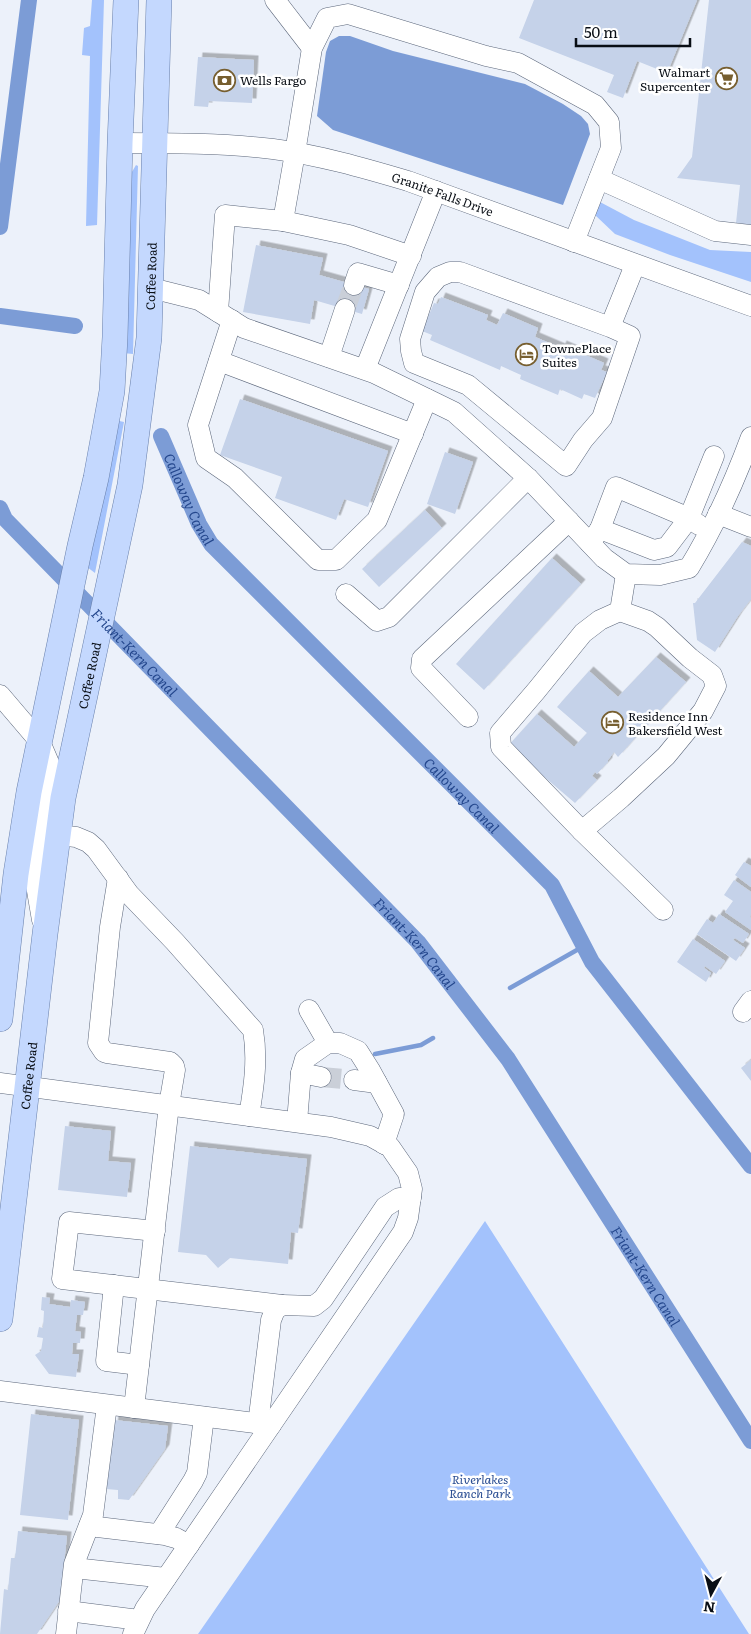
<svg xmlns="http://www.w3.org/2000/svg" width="751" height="1634" font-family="Literata,serif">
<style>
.green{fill:#a3c2fc}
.water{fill:#7c9cd6}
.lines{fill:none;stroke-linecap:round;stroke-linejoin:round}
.stream{stroke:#7c9cd6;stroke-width:4.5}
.canal{stroke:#7c9cd6;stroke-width:16}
.building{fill:#c5d2e9;filter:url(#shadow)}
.minor-tunnel{stroke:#cacfd8;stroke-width:20;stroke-dasharray:20 10;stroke-linecap:butt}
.minor-casing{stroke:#5c677b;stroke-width:21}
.major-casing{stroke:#6980ac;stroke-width:26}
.minor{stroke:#fff;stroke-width:20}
.major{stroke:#c4d8fe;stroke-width:25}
.labels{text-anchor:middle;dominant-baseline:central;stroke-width:5;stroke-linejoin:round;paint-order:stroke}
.poi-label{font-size:12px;fill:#090e15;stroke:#fff;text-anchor:start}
.street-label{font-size:12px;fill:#090e15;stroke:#fff}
.park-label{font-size:12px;font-style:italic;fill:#274b91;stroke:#fff}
.water-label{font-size:14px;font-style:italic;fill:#24478d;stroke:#fff}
</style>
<defs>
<filter id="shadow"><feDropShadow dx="4.5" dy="-4.5" stdDeviation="0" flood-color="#0004"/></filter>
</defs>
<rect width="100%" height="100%" fill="#ecf1fa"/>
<path class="green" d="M92,0h12l-7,225 -11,1 4,-170 -8,-1 2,-27 6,-2z
M136,165l2,1 -5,188 -10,-1 6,-176z
M600,202l34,18 76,30 41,2v30l-81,-27 -55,-21 -20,-19z
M115,420l9,2 -29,151 -8,-6z
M485,1221l264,413h-551z"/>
<path class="water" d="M339,36h11l43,15 132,33 38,20 18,12 7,8 2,10 -27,71 -230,-75 -16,-14 9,-64 4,-11z"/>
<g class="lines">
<path class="stream" d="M510,988l74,-42
M375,1054l46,-9 12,-7"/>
<g class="canal">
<path d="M0,227l29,-227"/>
<path d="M0,316l75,10"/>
<path id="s1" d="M161,436l38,88 12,20 341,341 40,77 159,204"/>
<path id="s2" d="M0,508l5,11 413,423 90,117 243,382"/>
</g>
</g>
<path class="building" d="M534,0h163l-30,73 -30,-12 -14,37 -16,-6 7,-17 -95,-37z
M709,0h42v225l-15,-2 4,-38 -63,-7 15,-21z
M198,57l56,3 -2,43 -43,-2 -1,6 -14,-1z
M256,245l67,13 -4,17 50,14 -7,25 -48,-14 -4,24 -67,-12z
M441,297l47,18 -2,5 11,5 6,-12 35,15 -3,9 26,11 1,-3 42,18 -3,7 6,2 -12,26 -11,-4 -2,5 -22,-10 -2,6 -38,-16 1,-4 -20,-9 -1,4 -70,-30 2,-5 -10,-4 12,-28 4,1z
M240,399l148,52 -20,56 -24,-8 -8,21 -61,-22 7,-21 -62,-22z
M445,452l28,10 -18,52 -28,-10z
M425,510l17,18 -63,59 -17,-18z
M742,542l9,4v53l-13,17 -23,36 -18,-12 -4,-37h2z
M552,558l29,26 -97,106 -28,-26z
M656,657l30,25 -68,75 -4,-5 -6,8v2l-11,12 -2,-2 -3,4 5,4 -22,23 -67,-57 29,-32 37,33 13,-14 -30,-26 32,-36 29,26z
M744,862l7,4v21l-16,-12z
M734,880l17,12v22l-1,3 1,1v12l-26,-18 8,-11 -9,-6z
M719,914l30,20 -6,9 -8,-5 -2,2 12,8 -9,13 -39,-27 10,-15 6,4z
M693,939l32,22 -9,13 -11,-8 -1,2 7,5 -5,9 -29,-20z
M751,1060v21l-10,-13z
M65,1126l46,5 -3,30 23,2 -4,34 -69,-7z
M190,1146l117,13 -9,74 -7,-1 -3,32 -58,-6 -12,10 -12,-13 -28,-3z
M42,1297l8,1 -1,6 21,3 1,-7 14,2 -2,13h-6l-2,16 6,1 -1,11h-7l-1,11h7l-3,23 -27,-3 -14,-19 6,-4 2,-13 -6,-1 2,-10 4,1 1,-17 -3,-1z
M31,1414l48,6 -11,100 -48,-5z
M114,1420l54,6 -3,23 -36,51 -11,-1v-9l-12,-1z
M18,1531l49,5 -7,64 -23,34h-37l4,-45 4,1 3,-32h4z"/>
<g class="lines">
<path class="minor-tunnel" d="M345,309l9,-24
M321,1077l33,3"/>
<defs>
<g id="minor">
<path d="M275,0l37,48"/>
<path id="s3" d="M120,143c51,0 103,0 153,6 46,6 91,19 135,32l343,125"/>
<path d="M599,179l116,52 36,4"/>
<path d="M283,221l12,-68 17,-105 15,-30 21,-4 138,42 32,7 77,42 14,17 2,26 -37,94"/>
<path d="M354,285l4,-12 41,12"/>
<path d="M151,288l48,12 45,28 130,45 80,39 74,66 76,80 22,16 34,1 29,-7c25,-41 45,-85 62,-131"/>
<path d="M218,312l7,-97 58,6 66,14 62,21"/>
<path d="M232,320l-34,105 8,33 29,20 83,82h18l41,-40 50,-121"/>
<path d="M610,327l20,9 -28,82 -19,22 -17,26 -98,-81 -54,-22 -3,-12 -1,-12 15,-47 13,-15 12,-5h10l150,55 25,-62"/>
<path d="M329,357l16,-48"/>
<path d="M219,361l194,73"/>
<path d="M365,369l71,-178"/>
<path d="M718,514l33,13"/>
<path d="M600,529l16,-42 73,31 10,7"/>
<path d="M590,543l10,-14 54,21 13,-3 22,-29 25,-62"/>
<path d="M626,574l-6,37 -20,9 -17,13 -47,58 -36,42 1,14 81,84 81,79"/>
<path d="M346,594l31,27 12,-4 139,-139"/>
<path d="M0,695l40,47 9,21v18l-14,98 7,41"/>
<path d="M468,717l-47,-49 1,-9 147,-138"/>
<path d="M582,831l39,-33 45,-42 37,-45 13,-25 -4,-11 -22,-17 -33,-31 -9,-6 -28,-10"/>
<path d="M58,835l18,2 12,5 8,7 33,45 46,48 78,88c5,29 1,56 -4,86"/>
<path d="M118,878l-8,49 -12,116 6,9 3,1 63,9 4,4 1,4 -6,35 -35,303"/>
<path d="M309,1010l19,33"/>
<path d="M743,1012l8,-11"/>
<path d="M301,1073l20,4"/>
<path d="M354,1080l23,3"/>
<path d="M0,1083l331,44 39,9 20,11 18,26 4,16 -4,29 -5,14 -258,377 -12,25"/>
<path d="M297,1122l4,-49 4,-14 23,-16h12l18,8 12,19 24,44 -10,30"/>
<path d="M155,1231l-86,-9 -7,57 220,26"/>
<path d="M114,1285l-8,76 33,4"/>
<path d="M0,1391l271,34"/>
<path d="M258,1424l13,-104 4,-10 7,-5 32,1 9,-7 62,-92 14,-9h12"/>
<path d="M89,1526l76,9 11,3 13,7"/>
<path d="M159,1534l34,-53 4,-8 7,-56"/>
<path d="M74,1568l92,10"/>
<path d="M68,1611l71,9"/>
<path d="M66,1634l8,-70 19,-49 14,-110"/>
</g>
<g id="major">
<path d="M0,1019l16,-145 13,-82 51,-246 16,-68 16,-87 3,-54 5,-194 6,-143"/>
<path id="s4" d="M0,1319l45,-385 18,-136 67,-313 19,-147 10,-338"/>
</g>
</defs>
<use href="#minor" class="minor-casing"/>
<use href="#major" class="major-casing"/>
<use href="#minor" class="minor"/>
<use href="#major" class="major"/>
</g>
<defs>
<symbol id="supermarket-ring" viewBox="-11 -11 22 22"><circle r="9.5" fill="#fff" stroke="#775f30" stroke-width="1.5"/><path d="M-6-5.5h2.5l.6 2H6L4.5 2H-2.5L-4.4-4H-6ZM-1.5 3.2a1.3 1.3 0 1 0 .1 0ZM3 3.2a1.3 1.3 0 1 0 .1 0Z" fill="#775f30"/></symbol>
<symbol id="bank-ring" viewBox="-11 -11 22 22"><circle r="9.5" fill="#fff" stroke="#775f30" stroke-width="1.5"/><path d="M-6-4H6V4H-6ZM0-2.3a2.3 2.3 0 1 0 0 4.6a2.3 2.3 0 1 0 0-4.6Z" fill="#775f30"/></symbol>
<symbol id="hotel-ring" viewBox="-11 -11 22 22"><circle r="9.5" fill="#fff" stroke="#775f30" stroke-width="1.5"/><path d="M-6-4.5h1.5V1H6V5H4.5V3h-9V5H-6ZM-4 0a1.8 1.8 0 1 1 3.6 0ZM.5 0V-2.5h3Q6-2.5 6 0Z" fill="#775f30"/></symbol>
</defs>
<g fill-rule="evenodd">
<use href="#supermarket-ring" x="714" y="66" width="25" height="25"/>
<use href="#bank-ring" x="212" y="68" width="25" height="25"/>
<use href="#hotel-ring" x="514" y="342" width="25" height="25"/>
<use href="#hotel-ring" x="600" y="710" width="25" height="25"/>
</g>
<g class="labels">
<g class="poi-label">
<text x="710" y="72" text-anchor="end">Walmart<tspan x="710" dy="14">Supercenter</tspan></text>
<text x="240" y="80">Wells Fargo</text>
<text x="542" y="348">TownePlace<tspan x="542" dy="14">Suites</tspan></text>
<text x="628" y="716">Residence Inn<tspan x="628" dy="14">Bakersfield West</tspan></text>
</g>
<g class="street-label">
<text stroke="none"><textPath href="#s3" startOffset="329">Granite Falls Drive</textPath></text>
<text stroke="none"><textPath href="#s4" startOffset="1055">Coffee Road</textPath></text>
<text stroke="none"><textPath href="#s4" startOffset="650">Coffee Road</textPath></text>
<text stroke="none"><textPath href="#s4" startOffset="245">Coffee Road</textPath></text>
</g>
<g class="park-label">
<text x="480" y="1479">Riverlakes<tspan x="480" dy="14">Ranch Park</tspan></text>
</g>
<g class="water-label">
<text stroke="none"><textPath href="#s1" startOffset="69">Calloway Canal</textPath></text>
<text stroke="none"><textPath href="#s2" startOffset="198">Friant-Kern Canal</textPath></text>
<text stroke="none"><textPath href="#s1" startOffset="474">Calloway Canal</textPath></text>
<text stroke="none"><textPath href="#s2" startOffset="602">Friant-Kern Canal</textPath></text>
<text stroke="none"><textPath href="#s2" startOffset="1008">Friant-Kern Canal</textPath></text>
</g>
</g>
<g transform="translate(711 1594) rotate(187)" stroke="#ffffff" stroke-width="4" paint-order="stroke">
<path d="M0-4L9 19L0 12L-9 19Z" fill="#090e15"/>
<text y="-8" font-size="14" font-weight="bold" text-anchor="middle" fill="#090e15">N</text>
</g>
<path d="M576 38v8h114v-8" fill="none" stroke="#090e15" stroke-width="2.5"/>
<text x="584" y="38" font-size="15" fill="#090e15" stroke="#ffffff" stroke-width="4" paint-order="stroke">50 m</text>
</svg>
